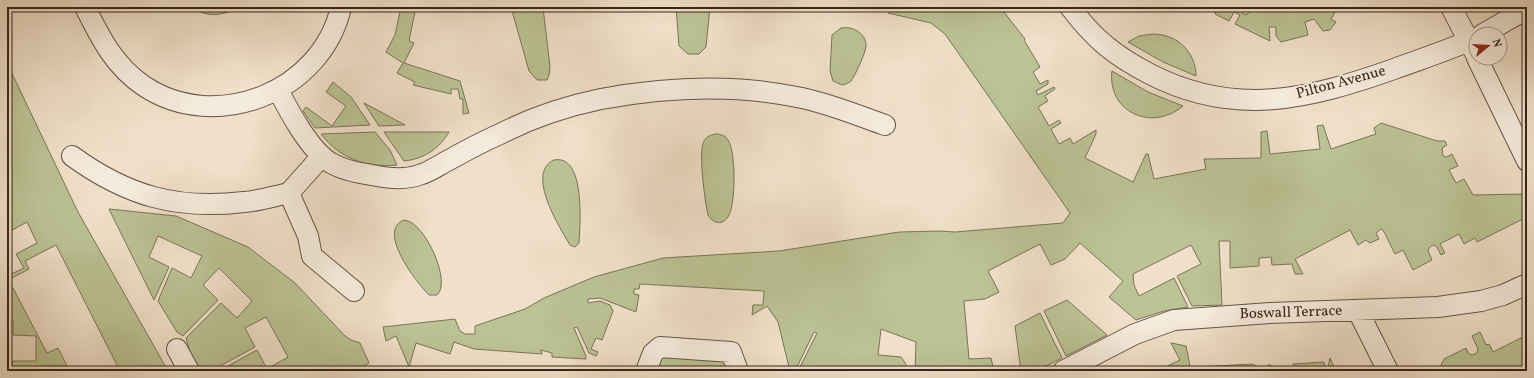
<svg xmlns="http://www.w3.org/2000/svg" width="1534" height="378" font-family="Vollkorn,serif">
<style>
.green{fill:#bbc295;stroke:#797458}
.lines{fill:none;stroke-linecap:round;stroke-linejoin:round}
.minor-casing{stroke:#655446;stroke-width:22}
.minor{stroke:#f5ebdc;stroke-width:20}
.labels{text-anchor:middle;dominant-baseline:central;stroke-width:4;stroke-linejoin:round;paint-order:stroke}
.street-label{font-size:15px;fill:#37251b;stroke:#f5ebdc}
</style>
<rect width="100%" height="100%" fill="#f0e0c9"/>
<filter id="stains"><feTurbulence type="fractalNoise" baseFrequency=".005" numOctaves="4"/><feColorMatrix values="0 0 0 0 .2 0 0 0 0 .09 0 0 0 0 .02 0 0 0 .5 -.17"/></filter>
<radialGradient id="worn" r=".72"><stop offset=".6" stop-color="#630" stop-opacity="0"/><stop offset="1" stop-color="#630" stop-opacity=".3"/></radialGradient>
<path class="green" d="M191,7h46c-14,10 -32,10 -46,0z
M401,7h15l-7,34 5,2 -10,20 56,18 9,32 -6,1v-15h-3l-2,-10h-7v5l-38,-9 2,-3 -18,-9 6,-10 -17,-11 9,-17z
M511,7h32l7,60 -1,8 -2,5h-10l-8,-9z
M676,7h34l-4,40 -7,7h-11l-9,-8z
M889,7h111l25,32 -1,1 16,27 -7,5 7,12 8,-4v4l-12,7 2,4 16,-8 1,2 -10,7 3,5 -10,6 11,19 10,-6 2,3 -10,6 8,15 11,-6 3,6 23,-14v4l-11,24 48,24 13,-28h2l6,25 52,-10 -2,-10 57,-1v-26l6,-1 3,23 50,-5 -3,-23 6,-1 8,24 45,-15 -2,-6 7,-5 56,18h8l2,4 -5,3 1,8 4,1 5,-3 6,12 -9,4 7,13 8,-4 9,16 53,-1 1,23 -50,25 -2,-4 -11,6 -5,-10 -19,10 5,9 -4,2 -4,-8 -4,-2 -4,3 -1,3 4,9 -19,10 -10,-20 -8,4 -12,-24 -2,-1 -5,4 3,6 -9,4 -4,-3 -8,5 -8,-15 -55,29 8,15h-8l-3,-10 -20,1 -1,-8 -12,1v8l-29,2v-27h-11l3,64 -30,1 -15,-30 24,-12 -10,-19 -58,29 1,11 5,11 35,-18 14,29 -24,4 -28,9 -27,-23 14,-16 -43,-38 -15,16 -14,6 -11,-21 -52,27 11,21 -14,7 -21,2 5,58 22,-1 3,13h-79l1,-29 -35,-13 -3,26 23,2 5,7v7h-108l19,-38 -3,-1 -17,35 -7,4 -12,-49 -11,-16 -15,9 1,-10h10l1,-14 -124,-7 -1,5h-5v5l5,1 -3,17 -36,-14 -12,1v4l12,-2 10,4 3,6 -11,29 -6,-2 -5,11 7,3 -2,4 -7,-3 -12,-26 -3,1 12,28v3l-34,-2v-4l-11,-3 1,4 -68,-5 -20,-7 -4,12 -34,-11 -7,24 -13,-31 -10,5 -3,-14 72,-8 5,12 5,3h10v-8l50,-17 19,-11 50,-21 69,-19 116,-7 120,-19 41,-1 15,1 108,-9 7,-10 -125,-179 -14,-11 -43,-10z
M1218,7h25v7h5l1,-7h89l-7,12 5,3 -6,8 -7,1 -9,-12 -9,3 3,13 -27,7 -5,-6v-9h-7l1,14 -35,-17 5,-9 -6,-3 -5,9 -14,-7z
M841,28c12,-2 25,5 25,18 0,6 -11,30 -15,35 -2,2 -5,3 -9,4l-9,-4 -3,-10 2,-36z
M1153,34c24,0 43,18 43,42l-33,-14 -35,-20 11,-6z
M7,63l71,149 90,159h-48l-64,-126 -31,16 4,8 -19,10 2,5h-5v-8l17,-8 -8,-14 21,-11 -10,-21 -20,11v-66l2,-1 -2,-5z
M1112,71l36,21 35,14c-31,26 -76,6 -71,-35z
M333,82l18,15 19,28 -55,3 -12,-17 3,-4 26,19 14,-20 -20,-14z
M364,103l41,22 -26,1z
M375,132l15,18 7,15c-30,3 -57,-6 -76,-31z
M384,132h65c-10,17 -25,27 -45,29z
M718,134c4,1 8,2 10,6 8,12 8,65 0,77 -6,9 -16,6 -20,-2 -3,-13 -10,-63 -4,-74 3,-5 8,-7 14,-7z
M554,160c32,-6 26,65 25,83l-4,4 -5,-2c-10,-17 -45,-72 -16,-85z
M109,209l67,7 72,31 47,36 50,53 6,4 9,3 9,20 -14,8h-136l38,-21 10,19 21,-12 -22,-40 -21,11 10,19 -44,24h-11l-10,-19 -4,-14 35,-35 16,15 15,-17 -33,-33 -16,17 15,15 -35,36 -6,-4 -19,-31 14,-33 19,10 11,-22 -44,-20 -9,21 20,10 -15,33z
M404,220c21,1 48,63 33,75h-8c-12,-12 -53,-64 -25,-75z
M7,287l6,1 34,65 11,-5 9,18h-26v5h-29v-10h24v-25l-23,-1v-15l-6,-1z
M1067,300l40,35 -41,21 -22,-45z
M1040,313l22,45 -26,13h-15l-6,-45z
M1480,332l6,13 3,-1 4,8 34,-17v36h-87l-1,-2 5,-10 22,-11 2,5 4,2 5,-2 1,-4 -6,-13z
M1171,343l15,3 5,25h-34l23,-11z
M657,355l68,1 8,15h-81z
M1330,358l6,13h-47h4v-7l31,-2 1,6h3z
M1253,364l8,6 6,-2 1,-3h3l1,6h-77l1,-4z"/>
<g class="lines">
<defs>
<path id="minor" d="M85,7c15,30 29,59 59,79 72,48 178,6 197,-79
M1070,7c24,32 45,49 80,67 85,44 159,25 244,-5 27,-10 55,-19 82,-31
M1451,7l24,46
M1483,34l44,-25
M1477,58l50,103
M278,90c11,21 32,61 53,73 12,7 27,10 41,12 14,3 33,5 47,0 11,-3 20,-10 30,-15 16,-9 33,-18 51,-26 31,-16 67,-28 101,-35 65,-12 136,-15 201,-1 28,6 55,17 83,27
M72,156c55,40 105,54 172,46 15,-1 30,-6 45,-9
M322,156l-33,37 19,43 4,20 42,35
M1358,311l30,60
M177,349l12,22
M646,371l7,-18 7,-6 71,5 7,19
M1063,371l72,-37 39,-14 96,-7 168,-6 43,-6 22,-6 24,-11"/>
</defs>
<use href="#minor" class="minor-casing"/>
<use href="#minor" class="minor"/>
</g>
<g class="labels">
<g class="street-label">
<text transform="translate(1341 83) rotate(-15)">Pilton Avenue</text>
<text transform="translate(1291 313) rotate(-2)">Boswall Terrace</text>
</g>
</g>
<rect width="1534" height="378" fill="none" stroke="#f0e0c9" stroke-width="24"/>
<rect x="8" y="8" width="1518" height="362" fill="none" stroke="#37251b" stroke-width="2"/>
<rect x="12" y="12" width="1510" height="354" fill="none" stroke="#37251b"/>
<g transform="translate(1488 46) rotate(72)"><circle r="19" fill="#f5ebdc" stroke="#a99c8f"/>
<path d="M0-3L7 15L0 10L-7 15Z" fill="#8f2418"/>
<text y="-6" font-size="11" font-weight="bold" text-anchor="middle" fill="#37251b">N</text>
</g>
<rect width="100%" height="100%" filter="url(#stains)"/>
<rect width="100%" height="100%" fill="url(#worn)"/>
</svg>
